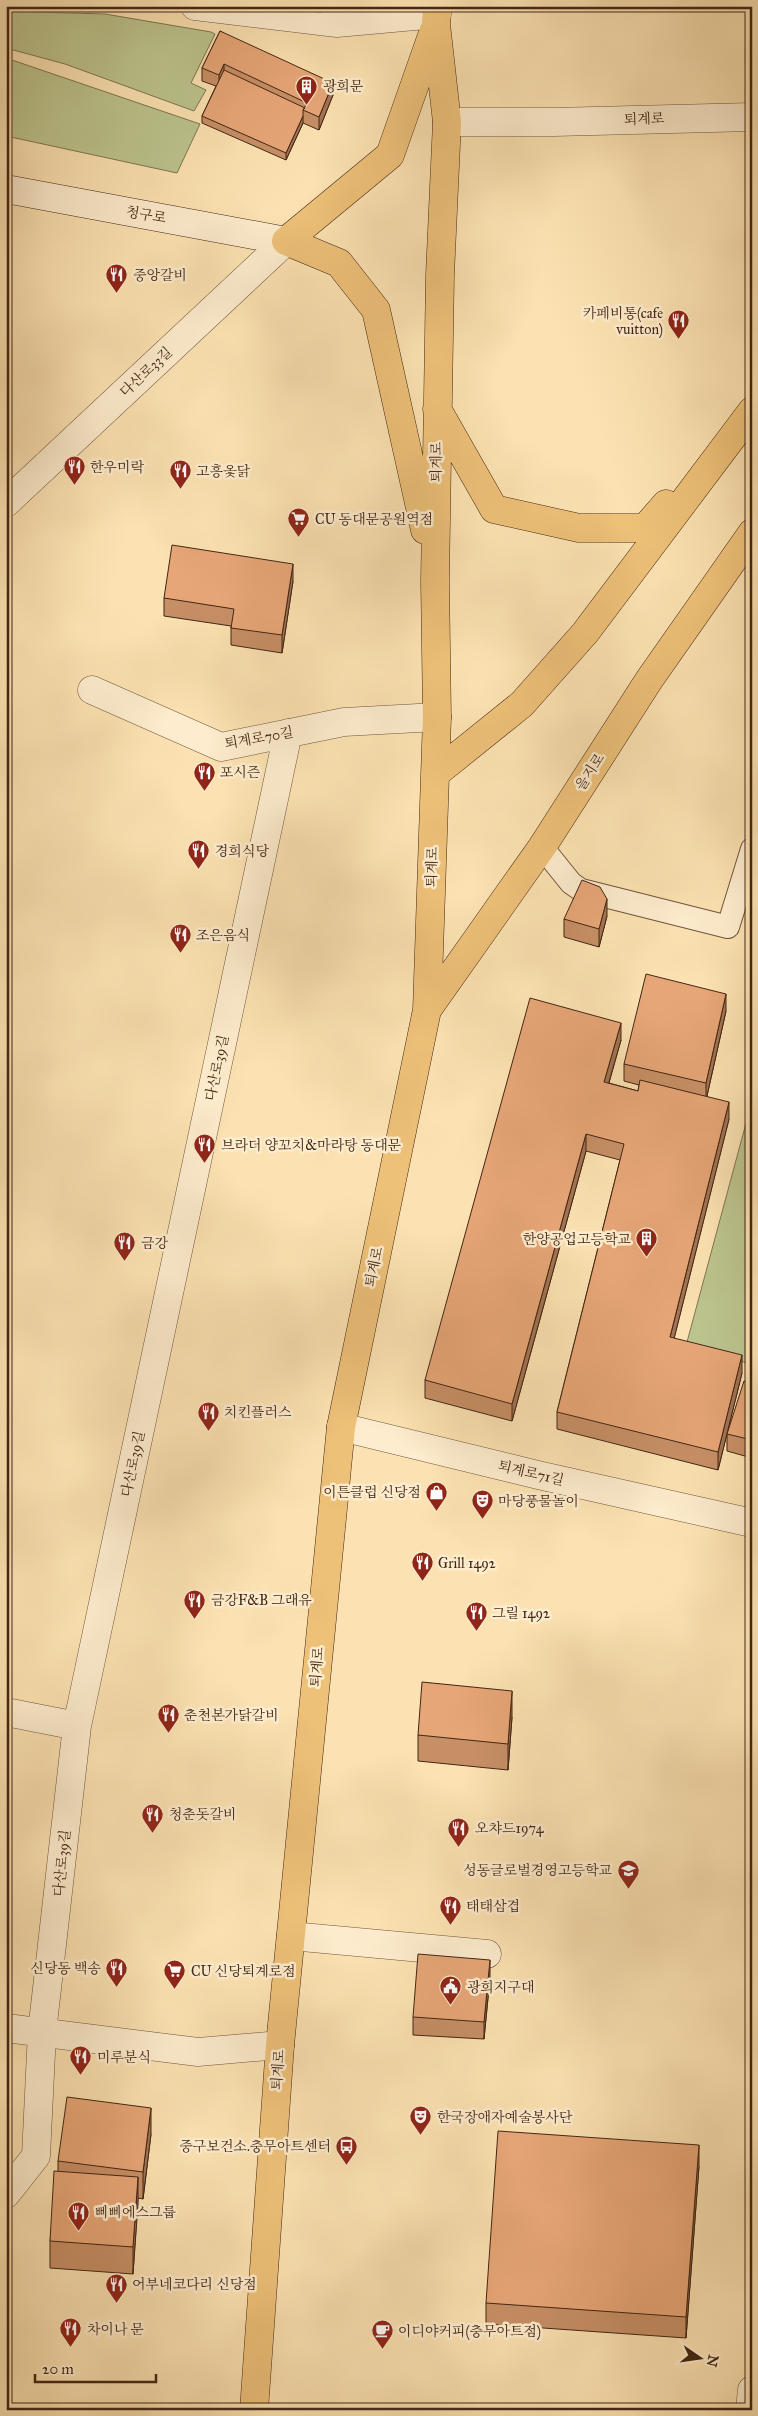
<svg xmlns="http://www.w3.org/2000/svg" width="758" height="2416" font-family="'IM FELL Great Primer','Noto Serif KR',serif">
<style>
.green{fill:#bcc48e;stroke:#7f7552}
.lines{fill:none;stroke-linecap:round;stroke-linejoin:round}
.lane-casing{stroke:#70553c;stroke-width:24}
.street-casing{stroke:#70553c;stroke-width:29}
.secondary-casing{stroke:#422615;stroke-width:29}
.primary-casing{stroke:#422615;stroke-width:29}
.lane{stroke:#fdeccd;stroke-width:22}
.street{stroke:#fdeccd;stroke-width:28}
.secondary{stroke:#fdeccd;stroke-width:28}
.primary{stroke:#eec179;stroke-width:28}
.wall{fill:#c78f66;stroke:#422615}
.shaded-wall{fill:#a27453;stroke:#422615}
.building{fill:#e7a677;stroke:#422615}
.labels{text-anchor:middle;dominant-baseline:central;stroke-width:5;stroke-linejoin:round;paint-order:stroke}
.poi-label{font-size:14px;fill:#422615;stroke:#fdeccd;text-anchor:start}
.street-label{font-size:14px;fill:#422615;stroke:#fdeccd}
</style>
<rect width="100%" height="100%" fill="#fce2b2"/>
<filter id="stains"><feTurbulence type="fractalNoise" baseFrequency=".004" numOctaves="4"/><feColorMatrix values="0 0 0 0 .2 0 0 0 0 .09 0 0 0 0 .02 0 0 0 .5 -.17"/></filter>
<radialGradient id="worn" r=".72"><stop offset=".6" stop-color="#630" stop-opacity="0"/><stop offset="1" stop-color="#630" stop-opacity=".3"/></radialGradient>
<path class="green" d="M6,6l28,6 71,2 106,18 4,2 -24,49 15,7 -12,21 -129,-47 -59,-16z
M6,58l194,66 -23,49 -171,-37z
M752,1101v264l-65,-23z"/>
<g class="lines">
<defs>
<path id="lane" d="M542,847l29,36 10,7 147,37 24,-78"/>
<path id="street" d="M195,6l142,17 100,-9
M447,122h107l198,-5
M6,503l280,-262
M92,690l129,57 123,-25 93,-5
M341,1427l197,48 214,48
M6,1712l71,14
M291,1936l196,18
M6,2028l192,24 82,-7
M6,2194l30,-38 6,-124 35,-306 211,-993
M750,2410l2,-20"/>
<path id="secondary" d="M6,189l280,52"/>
<path id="primary" d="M437,409l57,100 85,19h66l21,-24
M425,530l-49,-220 -37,-47 -53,-22 104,-86 44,-125
M435,774l87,-70 63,-71 167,-222
M427,1010l115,-163 107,-167 103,-147
M254,2410l26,-365 61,-618 86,-417 10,-293 -2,-136 5,-306 7,-153 -11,-98 1,-18"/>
</defs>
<use href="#lane" class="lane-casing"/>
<use href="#street" class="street-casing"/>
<use href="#secondary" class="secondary-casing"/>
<use href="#primary" class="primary-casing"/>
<use href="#lane" class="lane"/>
<use href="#street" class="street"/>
<use href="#secondary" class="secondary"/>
<use href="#primary" class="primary"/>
</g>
<path class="wall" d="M279,6h43v6l-43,-3z
M220,31l113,64 -14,35 -16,-7 -17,37 -84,-37v-7l14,-30 -14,-5v-13z
M293,581l-11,72 -51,-8v-19l-67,-10v-18z
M607,916l-8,31 -35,-10v-18z
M726,1011l-19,85 22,23 -55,219 68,35 -24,97 -161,-41v-17l63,-252 -34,-9 -74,270 -87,-23v-18l196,-340 -12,43 29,8 1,-6 -15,-4v-17z
M752,1383v75l-25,-7v-17z
M512,1717l-4,53 -90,-9v-26z
M490,1977l-6,62 -71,-4v-18z
M151,2134l-8,65 -5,-1 -5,76 -83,-6v-27l8,-70v-10z
M699,2166l-13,172 -200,-14v-21z"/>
<path class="shaded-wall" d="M224,64v13l-5,11v-13z
M333,83v12l-14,35v-13z
M303,116v7l-17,37v-7z
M293,564v17l-11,72v-18z
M607,899v17l-8,31v-18z
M726,994v17l-20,89v-17z
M621,1023v17l-17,59v-17z
M729,1102v17l-59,236v-18z
M586,1134v17l-74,270v-17z
M742,1355v18l-24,97v-18z
M512,1691v26l-4,53v-26z
M490,1960v17l-6,62v-17z
M151,2108v26l-8,65v-27z
M699,2145v21l-13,172v-21z
M138,2177v27l-5,70v-27z"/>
<path class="building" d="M220,31l113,52 -14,34 -16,-7 4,-7 -83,-39 -5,11 -17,-7z
M224,70l81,38 -2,2v6l-17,37 -84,-37z
M172,545l121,19 -11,71 -51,-7 3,-19 -70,-11z
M582,880l18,7 7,12 -8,30 -35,-10z
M646,974l80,20 -20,89 -82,-19z
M530,998l91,25 -17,59 34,9 2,-11 89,22 -59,235 72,18 -24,97 -161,-40 67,-268 -38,-10 -74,270 -87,-24z
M744,1381l8,2v57l-25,-6z
M422,1682l90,9 -4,53 -90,-9z
M418,1954l72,6 -6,62 -71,-5z
M67,2097l84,11 -8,64 -85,-11z
M498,2131l201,14 -13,172 -200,-14z
M54,2171l84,6 -5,70 -83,-6z"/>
<defs>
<symbol id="building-pin" viewBox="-11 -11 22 30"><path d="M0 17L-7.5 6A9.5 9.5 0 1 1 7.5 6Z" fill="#8f2418" stroke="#fdeccd"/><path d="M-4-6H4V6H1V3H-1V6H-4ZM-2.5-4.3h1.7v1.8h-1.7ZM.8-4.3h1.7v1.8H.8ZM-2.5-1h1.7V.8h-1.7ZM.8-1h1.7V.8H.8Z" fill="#fff"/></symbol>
<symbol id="restaurant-pin" viewBox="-11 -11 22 30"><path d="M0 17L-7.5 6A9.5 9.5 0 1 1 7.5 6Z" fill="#8f2418" stroke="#fdeccd"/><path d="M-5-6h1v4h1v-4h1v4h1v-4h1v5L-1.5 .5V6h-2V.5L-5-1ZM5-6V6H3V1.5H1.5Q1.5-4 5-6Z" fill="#fff"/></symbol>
<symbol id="supermarket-pin" viewBox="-11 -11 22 30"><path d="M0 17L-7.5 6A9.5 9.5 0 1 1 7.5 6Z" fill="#8f2418" stroke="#fdeccd"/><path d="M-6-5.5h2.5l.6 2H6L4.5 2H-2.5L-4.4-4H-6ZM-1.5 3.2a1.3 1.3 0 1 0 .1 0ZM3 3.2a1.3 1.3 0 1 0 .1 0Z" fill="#fff"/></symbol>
<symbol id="shop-pin" viewBox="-11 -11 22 30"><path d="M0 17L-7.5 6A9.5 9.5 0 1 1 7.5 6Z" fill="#8f2418" stroke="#fdeccd"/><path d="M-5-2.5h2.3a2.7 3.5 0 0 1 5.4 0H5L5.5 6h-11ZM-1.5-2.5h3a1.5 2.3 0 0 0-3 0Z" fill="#fff"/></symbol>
<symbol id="theatre-pin" viewBox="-11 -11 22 30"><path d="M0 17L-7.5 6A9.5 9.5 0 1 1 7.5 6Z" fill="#8f2418" stroke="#fdeccd"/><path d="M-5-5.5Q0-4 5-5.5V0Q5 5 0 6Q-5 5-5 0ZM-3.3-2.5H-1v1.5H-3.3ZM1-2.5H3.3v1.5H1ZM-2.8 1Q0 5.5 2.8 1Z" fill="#fff"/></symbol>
<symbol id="school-pin" viewBox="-11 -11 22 30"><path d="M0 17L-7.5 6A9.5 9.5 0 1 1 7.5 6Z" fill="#8f2418" stroke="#fdeccd"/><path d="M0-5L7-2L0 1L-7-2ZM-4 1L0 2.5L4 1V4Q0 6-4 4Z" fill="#fff"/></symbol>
<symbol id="civic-pin" viewBox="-11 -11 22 30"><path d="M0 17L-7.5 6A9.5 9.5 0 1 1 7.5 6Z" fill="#8f2418" stroke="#fdeccd"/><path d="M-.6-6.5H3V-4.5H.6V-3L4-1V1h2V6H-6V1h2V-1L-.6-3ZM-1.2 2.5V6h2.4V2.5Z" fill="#fff"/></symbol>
<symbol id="bus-pin" viewBox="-11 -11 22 30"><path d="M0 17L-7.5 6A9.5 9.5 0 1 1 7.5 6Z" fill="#8f2418" stroke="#fdeccd"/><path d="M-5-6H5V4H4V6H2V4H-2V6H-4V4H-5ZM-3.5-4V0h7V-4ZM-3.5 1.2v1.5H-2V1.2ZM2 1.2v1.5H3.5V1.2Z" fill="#fff"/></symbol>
<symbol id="cafe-pin" viewBox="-11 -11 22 30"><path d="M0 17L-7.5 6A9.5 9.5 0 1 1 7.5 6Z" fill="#8f2418" stroke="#fdeccd"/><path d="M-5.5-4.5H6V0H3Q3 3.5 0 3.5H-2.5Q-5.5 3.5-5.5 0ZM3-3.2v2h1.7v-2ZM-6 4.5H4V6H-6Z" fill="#fff"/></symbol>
</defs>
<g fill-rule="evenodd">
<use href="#building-pin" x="294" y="74" width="25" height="34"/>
<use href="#restaurant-pin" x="104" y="262" width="25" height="34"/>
<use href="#restaurant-pin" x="666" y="308" width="25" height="34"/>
<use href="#restaurant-pin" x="62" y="454" width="25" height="34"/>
<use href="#restaurant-pin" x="168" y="458" width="25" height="34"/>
<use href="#supermarket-pin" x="286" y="506" width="25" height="34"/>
<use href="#restaurant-pin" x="192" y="760" width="25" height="34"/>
<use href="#restaurant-pin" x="186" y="838" width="25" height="34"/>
<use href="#restaurant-pin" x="168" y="922" width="25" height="34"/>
<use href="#restaurant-pin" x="192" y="1132" width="25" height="34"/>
<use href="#building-pin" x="634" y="1226" width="25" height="34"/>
<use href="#restaurant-pin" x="112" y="1230" width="25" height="34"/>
<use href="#restaurant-pin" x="196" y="1400" width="25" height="34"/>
<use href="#shop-pin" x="424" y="1480" width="25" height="34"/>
<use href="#theatre-pin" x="470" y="1488" width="25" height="34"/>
<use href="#restaurant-pin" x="410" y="1550" width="25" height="34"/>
<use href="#restaurant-pin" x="182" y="1588" width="25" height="34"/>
<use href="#restaurant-pin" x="464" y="1600" width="25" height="34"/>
<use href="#restaurant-pin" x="156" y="1702" width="25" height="34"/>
<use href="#restaurant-pin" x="140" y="1802" width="25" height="34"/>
<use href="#restaurant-pin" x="446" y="1816" width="25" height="34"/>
<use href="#school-pin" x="616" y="1858" width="25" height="34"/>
<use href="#restaurant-pin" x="438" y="1894" width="25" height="34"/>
<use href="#restaurant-pin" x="104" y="1956" width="25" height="34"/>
<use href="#supermarket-pin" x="162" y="1958" width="25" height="34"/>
<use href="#civic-pin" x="438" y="1974" width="25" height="34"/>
<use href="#restaurant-pin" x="68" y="2044" width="25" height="34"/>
<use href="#theatre-pin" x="408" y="2104" width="25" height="34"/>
<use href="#bus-pin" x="334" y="2134" width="25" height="34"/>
<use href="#restaurant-pin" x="66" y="2200" width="25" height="34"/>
<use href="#restaurant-pin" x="104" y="2272" width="25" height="34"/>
<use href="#restaurant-pin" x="58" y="2316" width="25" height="34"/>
<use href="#cafe-pin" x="370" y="2318" width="25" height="34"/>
</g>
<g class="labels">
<g class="poi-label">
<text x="323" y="86">광희문</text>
<text x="133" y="275">중앙갈비</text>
<text x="663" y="313" text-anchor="end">카페비통(cafe<tspan x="663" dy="16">vuitton)</tspan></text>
<text x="90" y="467">한우미락</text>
<text x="196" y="471">고흥옻닭</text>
<text x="315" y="519">CU 동대문공원역점</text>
<text x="220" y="772">포시즌</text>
<text x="215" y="851">경희식당</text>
<text x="196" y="935">조은음식</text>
<text x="221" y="1145">브라더 양꼬치&amp;마라탕 동대문</text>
<text x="631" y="1239" text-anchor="end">한양공업고등학교</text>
<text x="141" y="1243">금강</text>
<text x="224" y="1412">치킨플러스</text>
<text x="421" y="1492" text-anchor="end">이튼클럽 신당점</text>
<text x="498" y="1501">마당풍물놀이</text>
<text x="438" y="1563">Grill 1492</text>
<text x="211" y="1600">금강F&amp;B 그래유</text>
<text x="492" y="1613">그릴 1492</text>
<text x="184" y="1715">춘천본가닭갈비</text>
<text x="169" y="1814">청춘돗갈비</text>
<text x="475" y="1828">오챠드1974</text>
<text x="612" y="1870" text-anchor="end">성동글로벌경영고등학교</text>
<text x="466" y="1906">태태삼겹</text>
<text x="101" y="1968" text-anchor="end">신당동 백송</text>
<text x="191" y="1971">CU 신당퇴계로점</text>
<text x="467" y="1987">광희지구대</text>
<text x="97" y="2057">미루분식</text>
<text x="437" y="2117">한국장애자예술봉사단</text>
<text x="331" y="2146" text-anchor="end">중구보건소.충무아트센터</text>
<text x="95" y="2212">삐삐에스그룹</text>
<text x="132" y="2284">어부네코다리 신당점</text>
<text x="87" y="2329">차이나 문</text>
<text x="398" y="2331">이디야커피(충무아트점)</text>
</g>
<g class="street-label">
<text transform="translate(644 119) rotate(-2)">퇴계로</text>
<text transform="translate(146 215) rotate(10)">청구로</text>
<text transform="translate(146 372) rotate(-43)">다산로33길</text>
<text transform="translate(436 462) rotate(-90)">퇴계로</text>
<text transform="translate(259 738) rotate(-10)">퇴계로70길</text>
<text transform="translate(590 772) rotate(-57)">을지로</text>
<text transform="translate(432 867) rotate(-88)">퇴계로</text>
<text transform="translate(217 1068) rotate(-78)">다산로39길</text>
<text transform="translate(374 1267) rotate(-78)">퇴계로</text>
<text transform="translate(133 1464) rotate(-78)">다산로39길</text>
<text transform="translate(531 1473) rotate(13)">퇴계로71길</text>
<text transform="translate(317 1667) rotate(-85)">퇴계로</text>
<text transform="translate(62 1863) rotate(-84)">다산로39길</text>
<text transform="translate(278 2070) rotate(-86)">퇴계로</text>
</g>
</g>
<rect width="758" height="2416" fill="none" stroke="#fce2b2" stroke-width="25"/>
<rect x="8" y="8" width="743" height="2401" fill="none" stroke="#422615" stroke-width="2.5"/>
<rect x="12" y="12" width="733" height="2391" fill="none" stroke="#422615"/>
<g transform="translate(700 2358) rotate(103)" stroke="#fdeccd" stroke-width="4" paint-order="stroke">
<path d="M0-4L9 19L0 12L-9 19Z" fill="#422615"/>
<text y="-8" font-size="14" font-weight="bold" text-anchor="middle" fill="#422615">N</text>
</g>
<path d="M35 2374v8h121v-8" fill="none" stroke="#422615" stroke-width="2.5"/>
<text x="42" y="2374" font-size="15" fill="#422615" stroke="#fdeccd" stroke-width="4" paint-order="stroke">20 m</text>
<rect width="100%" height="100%" filter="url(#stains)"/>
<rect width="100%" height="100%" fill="url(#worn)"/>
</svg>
